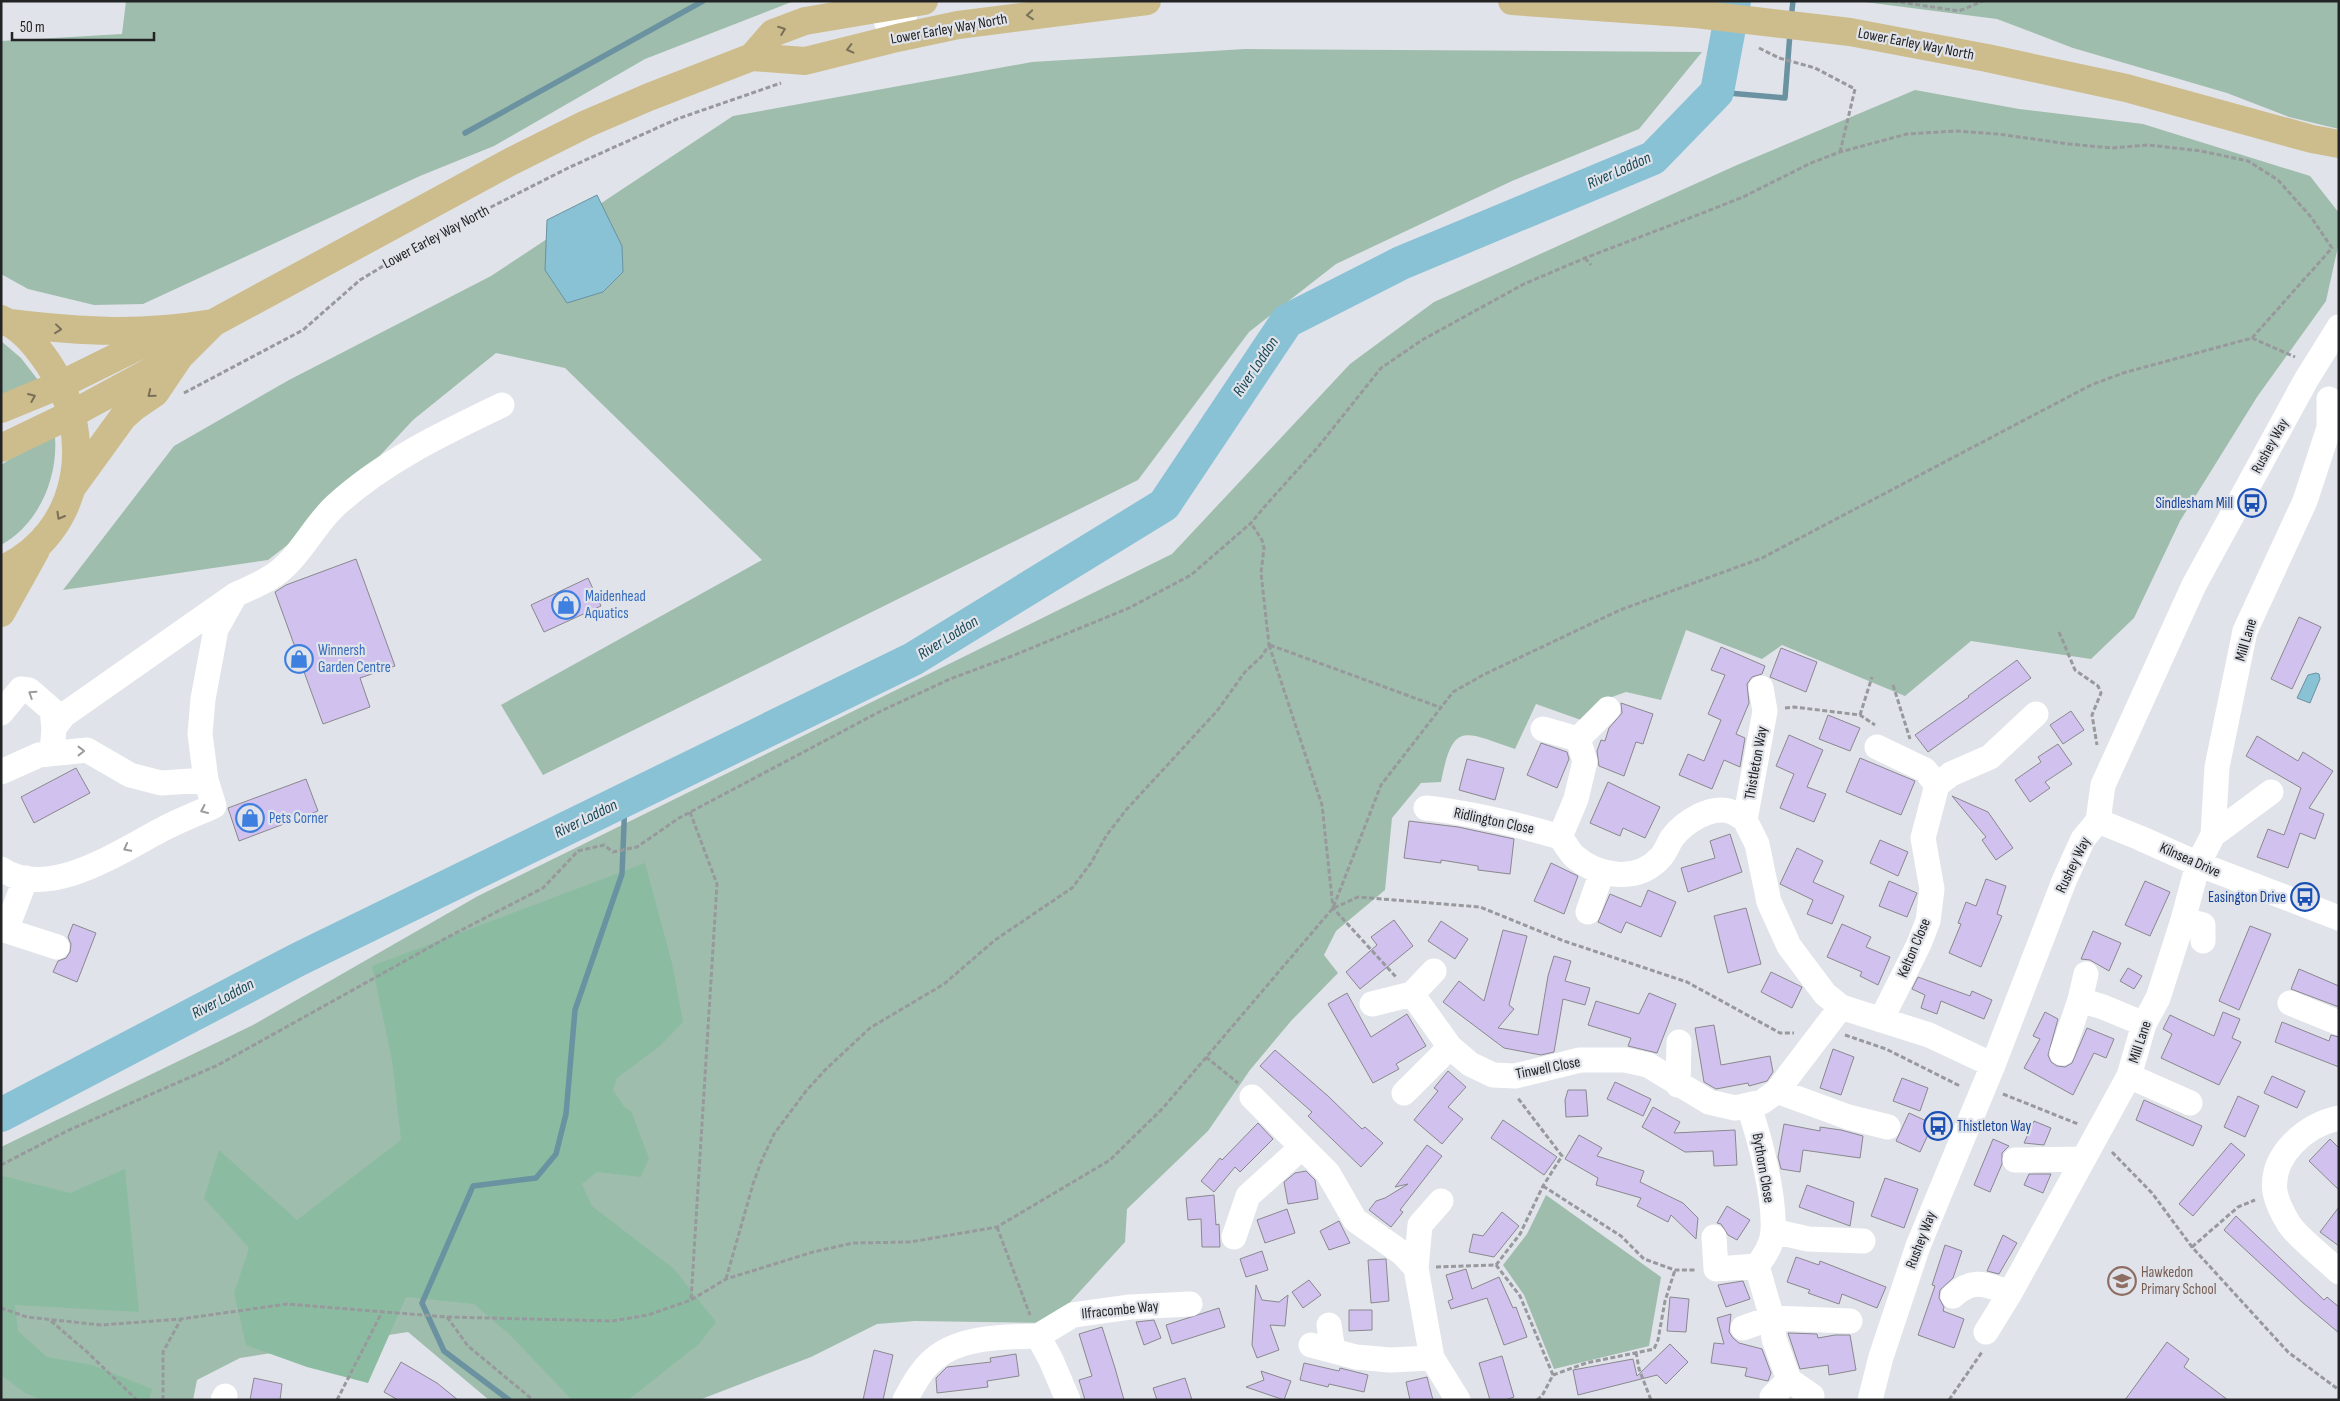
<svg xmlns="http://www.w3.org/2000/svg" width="2340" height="1401" font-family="'Sofia Sans Condensed',sans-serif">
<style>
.green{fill:#9fbdac}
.forest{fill:#8bbca1}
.water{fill:#89c1d5;stroke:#6a92a0}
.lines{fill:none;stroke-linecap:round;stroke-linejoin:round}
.stream{stroke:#6a92a0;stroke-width:5.5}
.river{stroke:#89c1d5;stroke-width:34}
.building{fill:#d1c1ee;stroke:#8a888e}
.path{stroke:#97999d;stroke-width:3;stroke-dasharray:5 2.5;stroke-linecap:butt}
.minor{stroke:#fff;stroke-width:25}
.major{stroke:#cdbc8c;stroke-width:28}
.oneway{stroke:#787058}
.oneway2{stroke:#9c9c9d}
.labels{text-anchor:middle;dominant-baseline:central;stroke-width:4.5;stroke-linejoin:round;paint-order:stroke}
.street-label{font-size:15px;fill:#222325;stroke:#e0e3e9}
.transit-label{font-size:15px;fill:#164399;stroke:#e0e3e9;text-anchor:end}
.shop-label{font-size:15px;fill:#366cbe;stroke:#e0e3e9;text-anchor:start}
.education-label{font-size:15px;fill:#785e54;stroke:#e0e3e9;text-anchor:start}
.water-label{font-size:16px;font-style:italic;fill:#174756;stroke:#e0e3e9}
</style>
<rect width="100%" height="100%" fill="#e0e3e9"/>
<path class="green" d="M126,1h668l-149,58 -151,87 -74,30 -277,128 -49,1 -66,-16 -27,-15v-233l121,-7z
M1857,1h482v128l-50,-12 -62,-24 -154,-45 -76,-29z
M1245,49l457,3 -63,77 -127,52 -176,83 -87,68 -111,148 -595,295 -42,-70 261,-145 -197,-192 -69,-15 -83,67 -93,100 -52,40 -205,30 111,-144 115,-66 202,-104 242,-160 299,-54z
M1915,90l104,19 124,15 167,52 29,37v29l-13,59 -69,96 -77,124 -46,97 -43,41 -120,-18 -66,55 -123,-51 -20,14 -76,-29 -25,70 -35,-8 -17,6 -28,22 -45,-16 -21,45c-51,-17 -62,-29 -74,33l-20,1 -29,35 -7,72 -49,41 -12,24 14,18 -47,48 -41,49 -42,61 -81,78 -2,33 -74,81 -136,-2 -38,3 -66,33 -112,43h-210l-81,-68 -168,26 -43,22 -4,20h-192v-253l252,-122 225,-129 694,-342 178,-190 84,-62 303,-137z
M1,341l20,17 17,22 -37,16z
M55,437c3,41 -16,87 -54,108v-80l9,-6z
M1546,1195l115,82 -12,69 -95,23 -30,-74 -21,-30 24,-31z"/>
<path class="forest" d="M645,863l27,100 11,59 -23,24 -43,32 -4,12 12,18 6,3 18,47 -8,19 -44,-5 -15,12 10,22 82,63 42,53 -17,22 -71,56h-56l-62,-65 -36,-31 -68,-7 -38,86 -61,-16 -61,-22 -12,-52 15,-45 -45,-50 15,-48 78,70 104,-80 -9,-80 -20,-94z
M125,1169l14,143 -124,-7 3,26 29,26 45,8 60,24 -3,11h-107l-17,-7 -24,-18v-197l2,-2 67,17z"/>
<path class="water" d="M597,195l25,51 1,26 -20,20 -36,11 -22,-33 2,-50z
M2316,673l3,1 1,5 -10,24 -13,-5 11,-23z"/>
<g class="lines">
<path class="stream" d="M1791,19l2,-18
M1717,92l68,6 5,-65
M465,133l238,-132
M509,1400l-65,-49 -22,-48 51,-117 63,-8 20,-24 10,-40 9,-104 47,-136 3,-74"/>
<path class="river" d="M1,1115l298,-156 614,-300 251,-154 123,-184 114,-58 252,-105 64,-66 17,-91"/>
</g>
<path class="building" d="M356,559l39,107 -35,12 10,29 -47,17 -48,-132 11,-7z
M588,578l13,28 -57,26 -13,-27z
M2299,617l22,10 -29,62 -21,-10z
M1721,647l44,19 -3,8 -10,3 -5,7 2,19 -13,31 9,4 -5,29 -16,-7 -12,29 -33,-14 9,-21 16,7 17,-41 -13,-6 17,-39 -14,-5z
M1781,648l36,14 -11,30 -36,-15z
M2017,660l14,18 -103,74 -13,-17 54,-38 -1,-1z
M1621,703l32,11 -10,30 -7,-2 -12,34 -25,-10 -2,-15 4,-11 4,1 4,-13 13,-15z
M2071,711l13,19 -21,14 -13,-19z
M1828,715l32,13 -10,23 -31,-12z
M1789,735l34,15 -16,37 19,7 -12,28 -34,-14 14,-34 -18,-8z
M2257,736l41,25 5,-9 30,19 -24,37 15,6 -9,25 -15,-6 -12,35 -31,-11 11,-28 16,6 17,-47 -55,-32z
M1541,743l26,9 2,7 -12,29 -30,-13z
M2058,744l14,20 -27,18 5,6 -20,14 -15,-22 26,-18 -3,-5z
M1860,758l55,23 -14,34 -55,-23z
M1467,759l37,9 -9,32 -36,-10z
M76,768l14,25 -56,30 -13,-26z
M306,779l12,32 -79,30 -11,-33z
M1608,782l52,25 -15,31 -22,-10 -3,8 -30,-13z
M1952,796l36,16 25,36 -17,12 -14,-20 4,-3z
M1409,821l49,6 56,12 -4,35 -32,-4v-4l-37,-6v3l-37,-5z
M1730,834l12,38 -54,20 -7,-24 34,-10 -5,-17z
M1880,840l28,12 -10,24 -28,-13z
M1797,848l26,13 -10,21 31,14 -12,28 -25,-10 6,-14 -33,-16z
M1551,863l27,13 -14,38 -30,-13z
M1986,879l20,7 -9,28 5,2 -21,51 -32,-14 12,-29 -3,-1 8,-21 10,4z
M1889,881l28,12 -10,24 -28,-11z
M2145,881l25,11 -20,44 -25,-11z
M1648,890l28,12 -15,35 -35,-15 -5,11 -23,-11 12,-28 31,13z
M1746,908l15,56 -33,9 -14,-57z
M1394,920l19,26 -53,43 -14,-17 31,-27 -6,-8z
M1441,921l27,18 -13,20 -27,-18z
M73,924l23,9 -19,49 -24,-10 5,-11 8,-3 4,-6 1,-8 -3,-7z
M1842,924l29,13 -5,10 24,10 -12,28 -18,-9 2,-4 -35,-15z
M2250,926l21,8 -32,76 -20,-9z
M1503,930l24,6 -18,69 5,4 -16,19 40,7 10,-59 6,-20 17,5 -6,20 25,7 -5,17 -22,-6 -9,53 -13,3 -37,-7 -61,-46 16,-21 25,20z
M2093,931l28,12 -12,28 -19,-11 -9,-1z
M2128,968l14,8 -8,13 -14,-8z
M2299,969l40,17v21l-48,-18z
M1771,972l31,15 -10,21 -31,-16z
M1918,977l52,19 2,-5 20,9 -8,19 -43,-18 -4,13 -16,-6 4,-13 -13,-6z
M1347,993l24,44 36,-23 19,32 -30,18 3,5 -26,14 -45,-79z
M1649,993l27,11 -19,49 -29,-7 3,-8 -43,-13 8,-24 43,13z
M2045,1012l13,7 -10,36 3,7 6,4 8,1 7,-4 15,-35 27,11 -8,19 -12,-5 -21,42 -49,-27 16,-29 -7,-3z
M2223,1012l17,7 -8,19 9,4 -22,43 -58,-27 11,-24 -9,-5 7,-14 44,21z
M2282,1022l47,19 2,-6 8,2v30l-64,-25z
M1714,1025l7,40 49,-9 3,16 -6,9 -18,5 -1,-3 -32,6 -12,-7 -9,-54z
M1833,1049l21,8 -13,38 -21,-7z
M1275,1050l53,46 34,33 3,-2 18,16 -22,24 -53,-51 4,-4 -52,-46z
M1448,1071l18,16 -18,20 15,12 -21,25 -28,-24 24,-29 -4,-3z
M2272,1076l33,15 -8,17 -33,-15z
M1902,1078l26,10 -8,23 -27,-10z
M1615,1082l36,17 -8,17 -36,-17z
M1568,1090h18l2,26 -22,1 -1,-17z
M2238,1096l21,10 -14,31 -21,-10z
M2144,1100l58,26 -9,20 -57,-26z
M1653,1107l27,15 -6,11 61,-3 2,35 -23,1 -1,-15 -28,1 -43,-25z
M1909,1113l24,11 -13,28 -24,-11z
M1503,1120l54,37 -13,18 -53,-37z
M2034,1121l17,7 -7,17 -20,-2z
M1258,1123l15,16 -33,33 -5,-5 -21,25 -13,-11 19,-23 2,2z
M1784,1124l36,7v-4l21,3 22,6 -3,22 -57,-8 -3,22 -19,-3 -3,-12z
M1579,1135l23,13 -5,8 47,15 -4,11 43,21 15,15 -2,21 -25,-24 -3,7 -31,-16 4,-8 -45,-13 2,-7 -33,-19z
M1993,1139l16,7 -7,7v11l-12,28 -16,-7z
M2330,1139l9,9v42l-30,-29z
M2231,1143l14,12 -52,61 -14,-12z
M1427,1145l15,11 -42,54 3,2 -12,15 -22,-17 7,-9 9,-3 23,-14 -13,3z
M1306,1171l9,9 3,19 -30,5 -4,-22 11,-9z
M2029,1174h22l-8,19 -19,-8z
M1885,1178l33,11 -14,39 -33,-12z
M1807,1185l47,17 -4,24 -51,-19z
M1214,1195l2,30 3,-1 1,23h-18l-1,-28 -13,1 -2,-22z
M1727,1206l23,14 -13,20 -9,-5 -7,-11 -4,-1z
M2339,1207v39l-19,-14z
M1287,1209l8,24 -30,10 -8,-23z
M1502,1212l17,14 -25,31 -25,-5 4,-18 10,2z
M2236,1216l88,84 3,-3 12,10v26l-37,-31 -78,-72z
M1339,1221l11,22 -21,7 -9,-19z
M2003,1235l14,8 -18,31 -12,-3z
M1945,1245l17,6 -9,27 -13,12 -1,8 5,9 -1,4 21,8 -10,29 -36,-13 17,-49 -3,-1z
M1262,1251l6,19 -22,7 -6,-18z
M1796,1257l23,8 1,-4 66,26 -9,21 -35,-14 -3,10 -31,-11 2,-3 -23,-8z
M1386,1259l3,42 -18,2 -3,-43z
M1466,1269l6,20 27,-12 14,31 3,-1 11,30 -23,8 -17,-47 -36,11 -3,-8 5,-2 -7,-24z
M1309,1280l12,15 -18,13 -11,-16z
M1743,1281l7,18 -24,8 -8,-22z
M1256,1285l6,15 17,2 9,-7 -3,31 -15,-1 9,25 -22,8 -5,-13z
M1670,1297l19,2 -3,33 -19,-1z
M1219,1308l6,19 -53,17 -6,-19z
M1349,1310h23v20l-23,1z
M1731,1314l-2,18 4,6 6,5 23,6 9,24 -3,8 -23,-5 2,-8 -36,-5 3,-20 10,1 -7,-26z
M1154,1320l7,18 -17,7 -8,-23z
M1102,1327l13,41 9,32h-39l-6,-20 13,-4 -13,-42z
M1788,1333l29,1 1,4 17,-3h15l6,35 -27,5 -1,-10 -28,4z
M2167,1342l22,17 -5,8 44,33h-103z
M1670,1344l18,18 -22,22 -9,-9 -79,20 -5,-25 60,-11 4,17z
M874,1350l19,5 -10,45h-20z
M1016,1354l3,22 -32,5 1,6 -51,6 -1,-15 11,-11 44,-5 -1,-4z
M1502,1356l12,41 -9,3h-15l-11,-37z
M401,1362l36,21 21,17h-60l-14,-8z
M1304,1363l35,8 1,-3 28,7 -4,17 -35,-8 -1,3 -28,-7z
M1261,1371l30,10 -7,19 -38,-13 18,-7z
M1427,1377l6,23h-23l-4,-18z
M254,1378l28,6 -2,16h-30z
M1185,1378l7,22h-35l-4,-12z"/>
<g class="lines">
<path class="path" d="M1893,1l66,10 24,-10
M1759,48l20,10 36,10 40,21 -15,63
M1585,258l6,7
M2252,338l43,19
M184,393l119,-63 57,-50 68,-41 142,-72 107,-48 104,-36
M2059,632l16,38 23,16 3,7 -9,22 5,30
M1269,645l53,160 11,103 63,69
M1270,645l172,63
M1893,685l17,54
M1785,708l9,-1 66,8 15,10
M1860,715l12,-38
M690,812l27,72 -26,416
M1334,908l24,-11 122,10 84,34 123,41 93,51h14
M1845,1035l41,14 74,37
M1206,1057l32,26
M2003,1094l75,30
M2112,1152l40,41 40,54 96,105 51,38
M1,1165l66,-34 151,-66 230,-128 95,-49 35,-37 26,-6 9,7 24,-5 42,-29 202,-107 69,-32 62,-23 117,-48 62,-33 60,-52 15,-18 52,-58 63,-79 41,-28 102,-56 61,-26 115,-44 43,-17 68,-34 29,-11 67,-18 49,-3 42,3 71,10 43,4 36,-3 53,6 47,10 30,19 33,37 21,31 -80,90 -129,35 -32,12 -329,173 -142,52 -135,64 -32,18 -72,93 -48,123 -170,200 -53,52 -113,67 -87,15 -57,1 -40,9 -87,27 -35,21 -43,15 -36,6 -165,-4 -160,-13 -106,15 -80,6 -74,-8 -26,-9
M1543,1186l78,50 23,23 31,11h21
M997,1227l33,88
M2192,1247l46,-40 17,-7
M1496,1265l24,-31 23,-48 19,-30 -45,-59
M1436,1267l60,-2 24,31 33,79 -11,21 -5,4
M726,1279l27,-95 8,-22 13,-28 32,-43 20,-22 44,-41 74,-44 51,-44 77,-52 19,-25 15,-27 20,-26 91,-99 28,-39 17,-16 7,-11 -8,-72 3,-25 -2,-8 -11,-17
M447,1317l21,29 65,54
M51,1321l35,30 51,49
M1636,1352l3,17 12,31
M1553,1375l33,-12 68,-14 4,-9 7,-39 10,-31
M163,1400v-48l18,-33
M337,1400l45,-88
M1949,1400l33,-48"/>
<path class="minor" d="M879,1l9,25 9,12 7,-15 1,-22
M1761,688l4,23 -20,109 12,24 12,58 20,44 36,48 16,13 88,28 64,30
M1,713l20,-24 8,1 23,20 2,18
M1543,729l35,10 7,22 -9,38 -16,38c5,6 9,14 14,19 24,21 63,27 86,2 6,-6 8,-14 12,-20 12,-16 40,-34 60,-26 5,2 9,5 13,8
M1578,739l30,-30
M1877,747l48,23 12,15
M52,753l2,-25 10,-13 171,-120c16,-8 34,-14 47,-26 21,-18 33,-45 54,-64 48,-44 108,-72 166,-100
M1,772l38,-17 48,-5 43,25 31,8 45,-3
M1426,808c46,5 90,16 134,29
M2098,821l42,17 58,26 141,54
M2213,835l58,-43
M1,869c47,32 118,-17 160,-39 17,-9 35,-16 53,-24l-8,-26 -6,-46 3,-35 13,-70 17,-30
M1588,912l14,-40
M2183,920l20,5v16
M1,929l56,18
M6,930l20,-52
M1434,971l-22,23 38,53 20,17 23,11 22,1 65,-16h45l23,5 61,37 26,6 27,-6 15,-11 64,-84
M2080,1000l23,7 41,17
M2290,1003l49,20
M1372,1004l40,-10
M1881,1020l38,-76 9,-23 4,-32 -9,-51 14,-53 14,-11 39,-17 46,-43
M2062,1053l18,-53 6,-26
M2129,1076l61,27
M1678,1085l1,-43
M1777,1091l71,26 40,10
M1404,1093l46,-46
M1252,1097l50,50
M1749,1107c11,32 26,89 24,124 -1,14 -8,24 -16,35l15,52 2,21 15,41 23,16
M2339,1118c-33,7 -69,37 -64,74 2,10 9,24 14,32 7,12 38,36 50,48
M2015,1160l68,-1
M1441,1201l-21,24 -4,43 16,90 26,42
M1773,1231l35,8 55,2
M1234,1237l14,-41 54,-49 26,26 27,47 47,33 14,15
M1714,1237l2,32 41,-3
M1953,1296c21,-19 33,-11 57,-3l119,-217 15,-52 14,-26 25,-78 15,-56 15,-29 4,-68 28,-136 60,-130 24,-73v-29
M1329,1325l4,26
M1743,1328l29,-10 78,3
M1986,1332l24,-39
M1311,1345l45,12 34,3 42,-2
M1772,1397l17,-17
M223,1400l2,-4
M905,1400c8,-15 16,-30 29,-41 27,-23 71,-22 104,-23
M1068,1400l-17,-40 -13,-24 35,-21 57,-8 60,-3
M1870,1400l11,-43 37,-111 75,-181 71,-184 19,-42 15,-18 5,-36 91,-200 112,-205 33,-53"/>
<path class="major" d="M1512,1l184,13 154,18 137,26 139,30 186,51 27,5
M752,57l21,-24 32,-12 119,-20
M1,319c21,9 34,25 47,44 48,70 36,169 -47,207
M10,323c73,9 130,12 203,0
M1,409l61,-25 101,-50
M1,448l71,-34 107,-58
M73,486l50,-69 10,-9 22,-15 25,-37 33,-33 295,-160 78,-39 63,-27 103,-40 53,4 92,-23 61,-13 189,-24
M1,613l35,-63"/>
</g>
<defs><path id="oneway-chevron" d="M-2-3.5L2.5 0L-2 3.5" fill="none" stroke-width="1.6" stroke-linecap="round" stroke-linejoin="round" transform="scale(1.25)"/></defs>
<g class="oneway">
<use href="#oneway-chevron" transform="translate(1030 15) rotate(175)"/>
<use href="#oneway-chevron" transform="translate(782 30) rotate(-21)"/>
<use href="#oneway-chevron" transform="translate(850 49) rotate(166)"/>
<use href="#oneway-chevron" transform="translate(58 329) rotate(6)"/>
<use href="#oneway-chevron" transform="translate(151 394) rotate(141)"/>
<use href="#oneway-chevron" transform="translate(32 397) rotate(-23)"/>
<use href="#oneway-chevron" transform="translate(60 516) rotate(120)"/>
</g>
<g class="oneway2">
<use href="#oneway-chevron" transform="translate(32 694) rotate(-147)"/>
<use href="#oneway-chevron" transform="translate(81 751)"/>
<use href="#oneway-chevron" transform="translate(204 810) rotate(156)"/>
<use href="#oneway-chevron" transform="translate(127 848) rotate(152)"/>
</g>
<defs>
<symbol id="bus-ring" viewBox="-11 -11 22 22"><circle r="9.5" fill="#e0e3e9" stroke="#1a4fb4" stroke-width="1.5"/><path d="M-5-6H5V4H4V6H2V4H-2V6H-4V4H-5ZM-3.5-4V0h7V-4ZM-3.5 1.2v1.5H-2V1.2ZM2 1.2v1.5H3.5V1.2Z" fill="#1a4fb4"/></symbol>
<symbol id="shop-ring" viewBox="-11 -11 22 22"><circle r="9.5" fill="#e0e3e9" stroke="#3f7fe0" stroke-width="1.5"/><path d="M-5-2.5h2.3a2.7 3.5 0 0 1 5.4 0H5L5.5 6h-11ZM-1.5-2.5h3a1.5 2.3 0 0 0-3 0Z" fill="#3f7fe0"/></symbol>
<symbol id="school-ring" viewBox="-11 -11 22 22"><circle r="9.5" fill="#e0e3e9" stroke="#8d6e63" stroke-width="1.5"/><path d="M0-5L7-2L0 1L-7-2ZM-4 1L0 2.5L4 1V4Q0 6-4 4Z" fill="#8d6e63"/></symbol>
</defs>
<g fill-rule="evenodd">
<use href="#bus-ring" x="2236" y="487" width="32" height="32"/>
<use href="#shop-ring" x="550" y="589" width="32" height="32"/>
<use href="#shop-ring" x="283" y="643" width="32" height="32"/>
<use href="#shop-ring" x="234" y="802" width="32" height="32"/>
<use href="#bus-ring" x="2289" y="881" width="32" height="32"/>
<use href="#bus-ring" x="1922" y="1110" width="32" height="32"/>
<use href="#school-ring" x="2106" y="1265" width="32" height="32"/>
</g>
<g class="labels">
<g class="street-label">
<text transform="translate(949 29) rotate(-10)">Lower Earley Way North</text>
<text transform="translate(1916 44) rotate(11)">Lower Earley Way North</text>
<text transform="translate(436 237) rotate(-28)">Lower Earley Way North</text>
<text transform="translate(2270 446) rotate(-61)">Rushey Way</text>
<text transform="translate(2246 640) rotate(-74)">Mill Lane</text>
<text transform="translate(1756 763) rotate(-80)">Thistleton Way</text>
<text transform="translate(1494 821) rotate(12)">Ridlington Close</text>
<text transform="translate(2190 860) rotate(24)">Kilnsea Drive</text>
<text transform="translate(2073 865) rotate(-64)">Rushey Way</text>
<text transform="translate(1914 948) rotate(-67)">Kelton Close</text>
<text transform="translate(2140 1042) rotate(-72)">Mill Lane</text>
<text transform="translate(1548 1068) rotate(-11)">Tinwell Close</text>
<text transform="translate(1763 1168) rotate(80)">Bythorn Close</text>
<text transform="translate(1921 1240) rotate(-69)">Rushey Way</text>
<text transform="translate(1120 1310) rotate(-6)">Ilfracombe Way</text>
</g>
<g class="transit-label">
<text x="2233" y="503">Sindlesham Mill</text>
<text x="2286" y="897">Easington Drive</text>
<text x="1957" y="1126" text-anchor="start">Thistleton Way</text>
</g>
<g class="shop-label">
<text x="585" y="596">Maidenhead<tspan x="585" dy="17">Aquatics</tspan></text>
<text x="318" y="650">Winnersh<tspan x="318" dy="17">Garden Centre</tspan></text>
<text x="269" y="818">Pets Corner</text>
</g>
<g class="education-label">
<text x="2141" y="1272">Hawkedon<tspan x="2141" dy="17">Primary School</tspan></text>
</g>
<g class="water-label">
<text transform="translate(1619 171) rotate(-24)">River Loddon</text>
<text transform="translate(1256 367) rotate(-56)">River Loddon</text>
<text transform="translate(948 638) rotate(-32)">River Loddon</text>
<text transform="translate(586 819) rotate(-26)">River Loddon</text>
<text transform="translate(223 999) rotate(-28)">River Loddon</text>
</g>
</g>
<rect width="2340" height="1401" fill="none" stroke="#222325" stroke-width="5"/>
<path d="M12 32v8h142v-8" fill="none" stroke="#222325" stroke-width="2.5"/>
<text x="20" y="32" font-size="15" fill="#222325" stroke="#e0e3e9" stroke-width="4" paint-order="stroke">50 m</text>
</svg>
